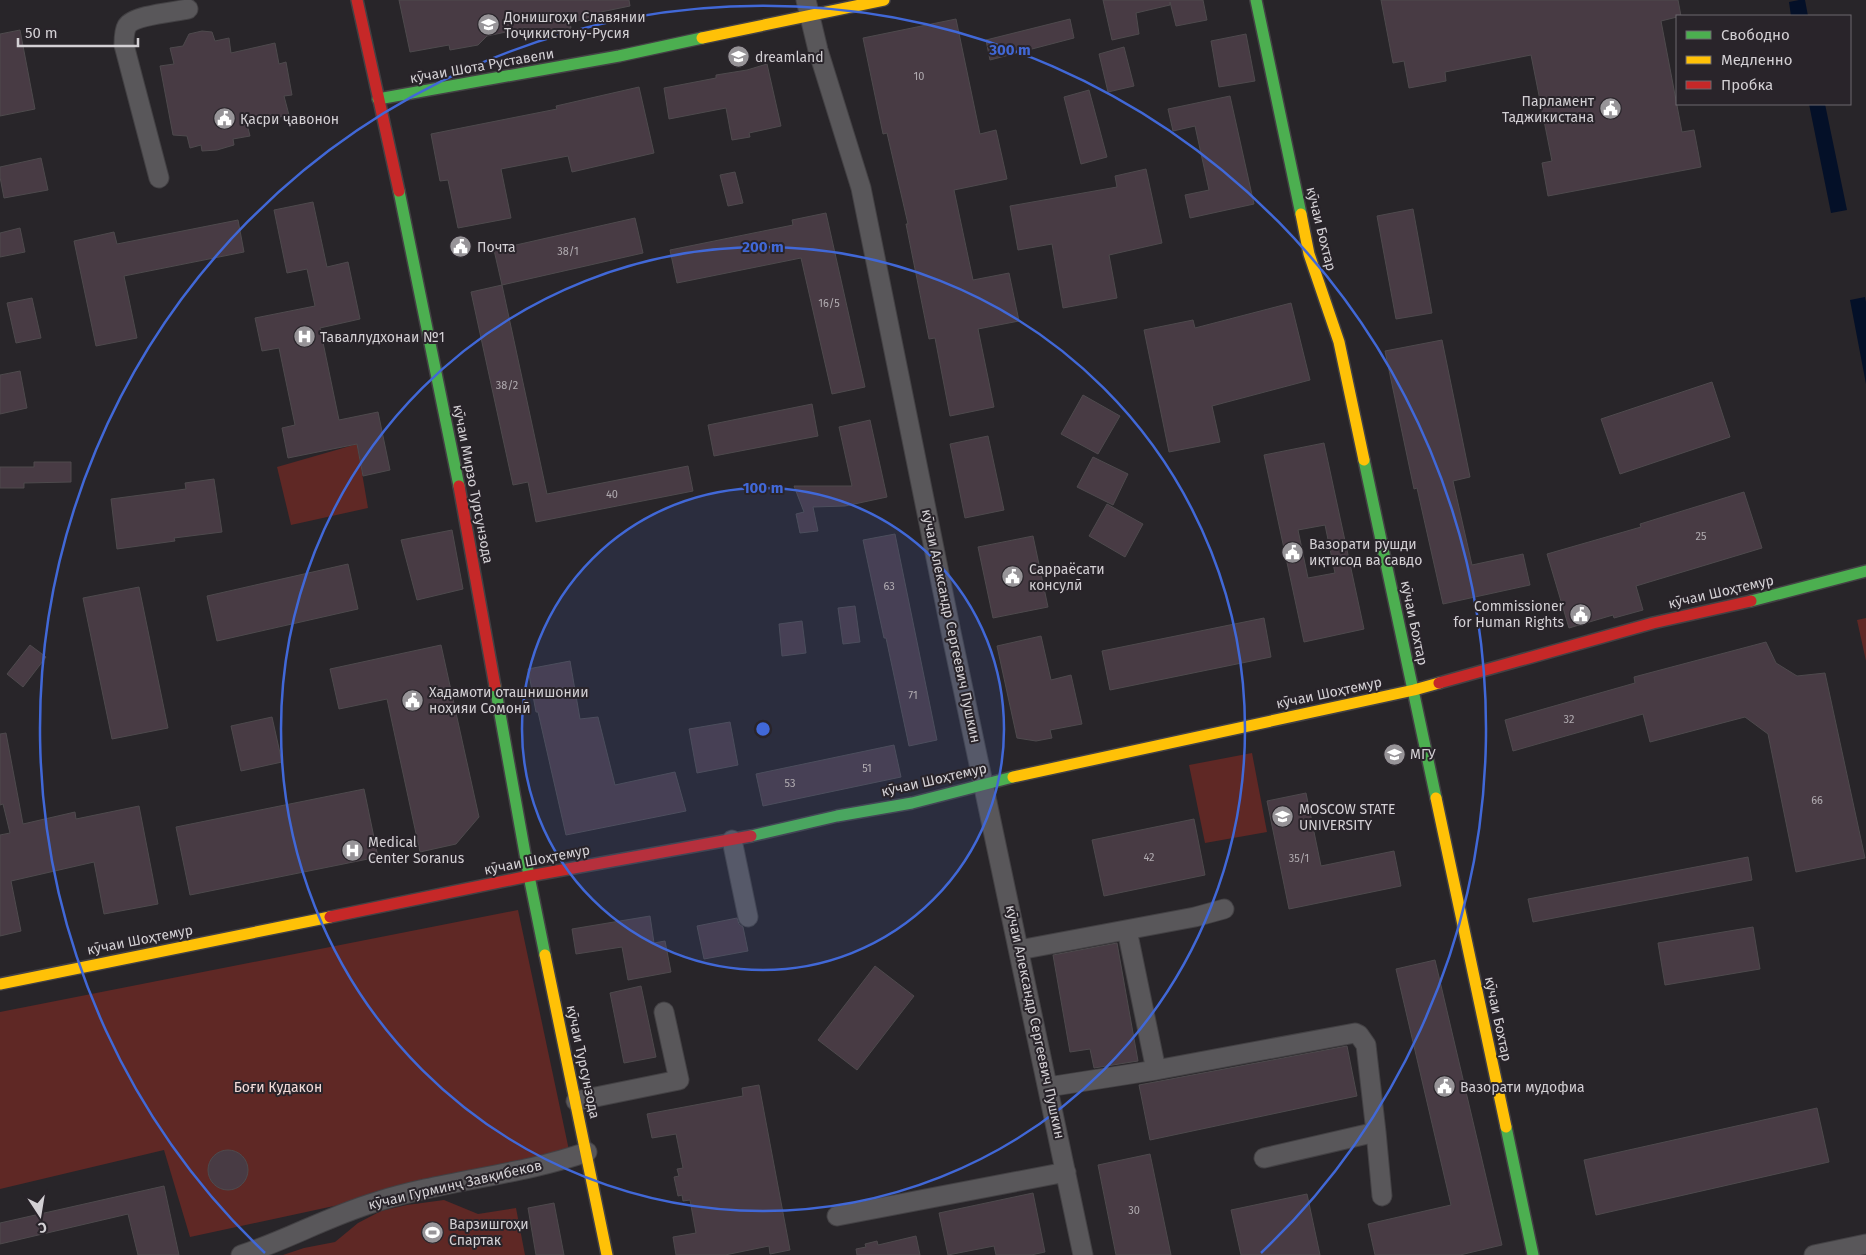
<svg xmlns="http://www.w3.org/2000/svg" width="1866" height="1255" font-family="'Fira Sans',sans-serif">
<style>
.green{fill:#5f2825}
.water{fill:#041028}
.building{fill:#483b44;stroke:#4e4a4d;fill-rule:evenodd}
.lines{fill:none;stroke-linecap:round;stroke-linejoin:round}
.street-casing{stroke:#434144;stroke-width:21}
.fast-casing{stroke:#434144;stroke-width:14}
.slow-casing{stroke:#434144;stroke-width:14}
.jam-casing{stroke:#434144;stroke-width:14}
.street{stroke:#59575a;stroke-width:19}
.fast{stroke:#4caf50;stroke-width:11}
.slow{stroke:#ffc107;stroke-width:11}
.jam{stroke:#c62828;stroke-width:11}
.ring{fill:none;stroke:#4168d7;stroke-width:2.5}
.labels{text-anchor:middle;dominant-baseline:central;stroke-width:4;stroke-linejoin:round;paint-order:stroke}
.number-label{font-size:11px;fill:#b0abb0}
.poi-label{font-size:14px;fill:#d3d0d4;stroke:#29242a;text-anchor:start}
.street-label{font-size:14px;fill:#d3d0d4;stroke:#29242a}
.park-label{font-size:14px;fill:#f2dbd8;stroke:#29242a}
.centre{fill:#4168d7;stroke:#29242a;stroke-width:2.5}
.ring-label{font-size:15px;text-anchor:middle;font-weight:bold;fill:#4168d7;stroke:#29242a;stroke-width:4;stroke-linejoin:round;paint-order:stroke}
</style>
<rect width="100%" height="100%" fill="#282529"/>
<path class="green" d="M357,444l11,64 -77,17 -14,-58z
M1866,618v43l-9,-41z
M1252,753l15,79 -62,11 -16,-78z
M518,910l52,245 -380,82 -26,-87 -164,39v-177z
M444,1200l34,14 38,-6 9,47h-242l21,-7 31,-6 23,-19 23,-12 26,-6z"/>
<path class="water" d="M1799,0h6l3,16h-17l-2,-14z
M1809,104h16l22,106 -16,3z
M1865,297l1,5v82l-16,-84z"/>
<path class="building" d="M399,0h230l1,6 -29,6 1,4 -32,6 1,6 -31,5 -1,-3 -14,-2 -38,8 -9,9 -28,5 -1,-5 -39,7z
M1103,0h100l4,20 -31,6 -6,-24v3l-34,8 3,21 -27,6z
M1381,0h297l3,16 -20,5 21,111 12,-2 7,37 -153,29 -6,-33 10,-2 -21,-106 -86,17 1,9 -37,7 -5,-27 -11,2z
M956,19l24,115 16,-4 11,49 -53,11 19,90 36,-7 10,48 -41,8 16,78 -44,9 -15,-78 -6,1 -23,-115h2l-21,-91 -4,1 -20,-96z
M1070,19l4,19 -84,22 -4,-20z
M20,30l15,79 -35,7v-82z
M202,31l10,1 3,9 14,-3 2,15 44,-10 4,21 7,-2 6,33 -8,1 5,19 -42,9 3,12 -17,3 1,6 -17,5 -15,1 -1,-6 -11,3 -3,-12 -14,-1 -13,-69 14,-2 -4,-16 13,-2 6,-12z
M1246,34l9,47 -36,6 -8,-46z
M1124,47l10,39 -26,6 -9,-38z
M767,64l14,62 -32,7 1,4 -18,3 -6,-32 -57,11 -5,-31 52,-10v-3l31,-5z
M639,87l15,66 -82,19 -4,-16 -67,13 10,49 -53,10 -10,-48 -8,1 -9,-47 126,-25 -1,-3z
M1089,90l18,67 -26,7 -17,-67z
M1230,96l24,108 -64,14 -5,-23 24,-5 -14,-64 -22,5 -5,-22z
M41,158l7,32 -44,8 -4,-21v-10z
M1146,169l16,74 -53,12 8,43 -54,10 -11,-64 -34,6 -8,-44 107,-19 -2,-11z
M735,172l8,31 -15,3 -8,-31z
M313,202l14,65 21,-5 12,57 -40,9 19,92 39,-8 12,58 -27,6 -6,-32 -69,14 -6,-30 13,-3 -16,-77 -17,3 -7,-33 60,-12 -8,-37 -20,4 -13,-63z
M1413,209l19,104 -36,6 -19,-103z
M826,213l39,174 -33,7 -31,-136 -124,25 -7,-33 123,-25 -1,-5z
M635,218l8,35 -141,32 -8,-35z
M238,220l6,32 -120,24 13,62 -41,8 -22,-105 40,-9 3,12z
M20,228l5,24 -25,5v-24z
M502,285l45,209 141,-28 5,25 -157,31 -8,-40 -15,3 -42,-193z
M32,298l9,40 -25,5 -9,-40z
M1291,303l19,77 -98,26 8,36 -51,10 -25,-122 49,-10 2,8z
M1442,340l28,137 -17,4 19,84 51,-11 7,31 -87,19 -26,-116 -3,1 -29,-138z
M20,371l7,37 -27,6v-39z
M1712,382l18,55 -110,37 -19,-55z
M1083,395l37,21 -22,38 -37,-20z
M812,404l6,32 -104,20 -6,-31z
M870,420l17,77 -42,9 -32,1 5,24 -18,2 -4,-19 8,-2 -10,-26h58l-13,-59z
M988,436l16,74 -39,8 -15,-74z
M1324,443l40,186 -60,13 -40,-187zM1325,525l10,48 -27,5 -10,-48z
M1093,457l35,17 -15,31 -36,-18z
M34,462h37v20l-47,1v5h-24v-21h34z
M214,479l8,53 -48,6 1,3 -58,8 -6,-50 75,-10 -1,-6z
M1744,492l18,56 -126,38 7,24 -29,8 -1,-3 -44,13 -22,-74 94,-27 -1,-3z
M1107,504l36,20 -18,33 -36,-21z
M452,530l11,59 -46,11 -16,-60z
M895,534l42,206 -28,6 -23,-108h-2l-21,-98z
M1033,536l15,71 -55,11 -15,-71z
M348,564l10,45 -141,32 -10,-45z
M139,587l29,141 -56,11 -29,-141z
M855,606l5,36 -17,2 -5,-36z
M1264,618l7,39 -161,33 -8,-39z
M802,621l4,32 -24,3 -3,-32z
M1041,636l10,44 20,-5 11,49 -32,6 2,8 -16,3 -19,-3 -20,-92z
M1766,642l10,21 21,13 28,-3 40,185 -69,14 -28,-138 -23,-17 -95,25 -7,-28 -130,37 -8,-31 130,-37 -1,-6z
M30,645l16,12 -23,30 -16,-13z
M441,645l38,172 -23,27 -36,8 -33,-153 -48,10 -9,-40z
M570,661l10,58 18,-2 17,68 60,-13 11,39 -120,24 -28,-123h-2l-8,-43z
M272,717l10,45 -41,9 -10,-45z
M730,722l8,43 -41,8 -8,-44z
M6,733l17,91 52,-12 1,7 63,-13 19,98 -54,10 -10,-52 -83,19 10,50 -21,5v-101l10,-2 -7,-29 -3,1v-71z
M894,745l7,32 -138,29 -7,-32z
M364,789l14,68 -188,38 -14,-68z
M1306,793l15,73 73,-15 7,35 -112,23 -22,-108z
M1194,819l11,56 -101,21 -12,-56z
M1748,857l4,23 -219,42 -5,-23z
M650,916l4,27 11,-2 6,31 -43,8 -6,-33 -46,7 -4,-25z
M737,918l2,6 4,3 5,24 -44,8 -7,-33z
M1753,927l7,42 -95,16 -7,-42z
M1117,943l21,118 -44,7 -4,-19 -20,3 -17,-97z
M1435,960l67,285 -42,10h-85l-7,-31 83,-19 -55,-236z
M875,966l39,30 -57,74 -39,-30z
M641,986l15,71 -32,6 -14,-70z
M1347,1046l10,50 -207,44 -11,-55z
M759,1085l31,165 -20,4 -1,-8 -44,9h-49l-3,-18 23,-4 -6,-33 -7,1 -1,-6 -4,1 -4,-19 5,-1 -2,-7 6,-1 -7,-34 -24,4 -5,-24 96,-18 -1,-8z
M1817,1108l12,54 -233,53 -12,-55z
M208 1170a20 20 0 1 1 40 0a20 20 0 1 1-40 0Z
M1150,1154l21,101h-55l-18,-90z
M164,1186l15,69h-41l-10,-41 -128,30v-21z
M1033,1193l12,59 -14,3h-35l-2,-9 -46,9 -9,-42z
M1307,1194l13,61h-79l-10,-45z
M554,1203l10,52h-28l-8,-47z
M916,1236l4,19h-63l-1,-6 10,-2 -1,-3 12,-3 1,4z"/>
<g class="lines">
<defs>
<path id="street" d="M806,0l12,50 43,138 90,444 132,623
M159,178l-35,-133c0,-6 0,-14 3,-19 7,-11 48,-14 61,-17
M732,840l16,77
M1127,930l29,140
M1019,950l176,-33 29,-8
M1048,1087l108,-17 199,-37 4,2 7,10 10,87
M576,1101l103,-21 -15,-68
M1264,1158l112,-26 6,64
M837,1216l229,-44
M241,1255c46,-15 88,-39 135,-53 69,-22 142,-26 211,-50
M1814,1255l52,-11"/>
<path id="fast" d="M1256,0l45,214
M378,99l241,-43 83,-18
M399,191l60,295
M1364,460l72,338
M1751,601l115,-30
M495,686l34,190 16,79
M751,836l86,-20 75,-13 101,-26
M1506,1127l27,128"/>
<path id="slow" d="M702,38l182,-38
M1301,214l8,40 30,88 25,118
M1013,777l401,-87 25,-7
M1436,798l70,329
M545,955l62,300
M0,984l330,-67"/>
<path id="jam" d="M357,0l42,191
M459,486l36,200
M1439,683l214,-60 98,-22
M330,917l199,-41 222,-40"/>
</defs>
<use href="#street" class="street-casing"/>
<use href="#fast" class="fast-casing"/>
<use href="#slow" class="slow-casing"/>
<use href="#jam" class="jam-casing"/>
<use href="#street" class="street"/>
<use href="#fast" class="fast"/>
<use href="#slow" class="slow"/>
<use href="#jam" class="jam"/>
</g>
<circle cx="763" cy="729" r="241" fill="#4168d7" fill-opacity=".12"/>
<g class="ring">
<circle cx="763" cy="729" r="241"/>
<circle cx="763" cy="729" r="482"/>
<path d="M265 1253A723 723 0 1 1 1261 1253"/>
</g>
<defs>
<symbol id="university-disc" viewBox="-11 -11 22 22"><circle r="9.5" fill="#979498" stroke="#29242a"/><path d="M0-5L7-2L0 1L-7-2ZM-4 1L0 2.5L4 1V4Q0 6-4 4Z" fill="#fff"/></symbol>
<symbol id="school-disc" viewBox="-11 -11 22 22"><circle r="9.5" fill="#979498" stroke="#29242a"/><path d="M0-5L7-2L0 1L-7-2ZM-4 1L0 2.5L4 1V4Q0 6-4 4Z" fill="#fff"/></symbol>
<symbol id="civic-disc" viewBox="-11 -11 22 22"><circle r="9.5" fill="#979498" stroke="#29242a"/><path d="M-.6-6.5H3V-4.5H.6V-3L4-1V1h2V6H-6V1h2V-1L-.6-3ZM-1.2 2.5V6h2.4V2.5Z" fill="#fff"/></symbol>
<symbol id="hospital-disc" viewBox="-11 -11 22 22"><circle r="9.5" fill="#979498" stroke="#29242a"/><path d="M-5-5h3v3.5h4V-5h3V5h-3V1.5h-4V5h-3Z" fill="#fff"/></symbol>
<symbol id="stadium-disc" viewBox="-11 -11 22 22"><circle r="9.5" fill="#979498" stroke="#29242a"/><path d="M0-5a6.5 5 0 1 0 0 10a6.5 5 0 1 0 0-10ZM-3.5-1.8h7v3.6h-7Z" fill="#fff"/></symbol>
</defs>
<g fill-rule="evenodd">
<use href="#university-disc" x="476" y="12" width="25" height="25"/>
<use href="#school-disc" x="726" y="44" width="25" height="25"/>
<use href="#civic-disc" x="1598" y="96" width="25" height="25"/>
<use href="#civic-disc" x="212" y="106" width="25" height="25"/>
<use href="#civic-disc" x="448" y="234" width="25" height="25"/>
<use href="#hospital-disc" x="292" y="324" width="25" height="25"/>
<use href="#civic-disc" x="1280" y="540" width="25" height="25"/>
<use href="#civic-disc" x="1000" y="564" width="25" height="25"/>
<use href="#civic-disc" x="1568" y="602" width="25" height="25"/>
<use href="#civic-disc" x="400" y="688" width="25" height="25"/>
<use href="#university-disc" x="1382" y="742" width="25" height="25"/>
<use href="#university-disc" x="1270" y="804" width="25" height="25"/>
<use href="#hospital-disc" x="340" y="838" width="25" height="25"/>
<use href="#civic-disc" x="1432" y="1074" width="25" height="25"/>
<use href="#stadium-disc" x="420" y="1220" width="25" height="25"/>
</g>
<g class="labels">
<g class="number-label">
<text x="919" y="76">10</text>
<text x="568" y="251">38/1</text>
<text x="829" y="303">16/5</text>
<text x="507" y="385">38/2</text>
<text x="612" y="494">40</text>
<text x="1701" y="536">25</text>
<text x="889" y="586">63</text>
<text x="913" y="695">71</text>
<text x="1569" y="719">32</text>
<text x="867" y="768">51</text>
<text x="790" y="783">53</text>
<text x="1817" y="800">66</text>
<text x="1149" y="857">42</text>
<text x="1299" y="858">35/1</text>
<text x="1134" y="1210">30</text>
</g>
<g class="poi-label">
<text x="504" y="17">Донишгоҳи Славянии<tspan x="504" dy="16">Тоҷикистону-Русия</tspan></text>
<text x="755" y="57">dreamland</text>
<text x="1594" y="101" text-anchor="end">Парламент<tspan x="1594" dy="16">Таджикистана</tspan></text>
<text x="240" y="119">Қасри ҷавонон</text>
<text x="477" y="247">Почта</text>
<text x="320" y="337">Таваллудхонаи №1</text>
<text x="1309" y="544">Вазорати рушди<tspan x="1309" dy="16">иқтисод ва савдо</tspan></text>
<text x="1029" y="569">Сарраёсати<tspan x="1029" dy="16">консулӣ</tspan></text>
<text x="1564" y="606" text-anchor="end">Commissioner<tspan x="1564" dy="16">for Human Rights</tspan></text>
<text x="429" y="692">Хадамоти оташнишонии<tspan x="429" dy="16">ноҳияи Сомонӣ</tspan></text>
<text x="1410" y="754">МГУ</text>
<text x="1299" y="809">MOSCOW STATE<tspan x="1299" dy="16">UNIVERSITY</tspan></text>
<text x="368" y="842">Medical<tspan x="368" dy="16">Center Soranus</tspan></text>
<text x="1460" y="1087">Вазорати мудофиа</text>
<text x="449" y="1224">Варзишгоҳи<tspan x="449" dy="16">Спартак</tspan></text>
</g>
<g class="street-label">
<text transform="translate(482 66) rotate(-10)">кӯчаи Шота Руставели</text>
<text transform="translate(1321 229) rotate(76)">кӯчаи Бохтар</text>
<text transform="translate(473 484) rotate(79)">кӯчаи Мирзо Турсунзода</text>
<text transform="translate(1721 592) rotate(-13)">кӯчаи Шоҳтемур</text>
<text transform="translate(1414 623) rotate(78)">кӯчаи Бохтар</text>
<text transform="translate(951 626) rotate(78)">кӯчаи Александр Сергеевич Пушкин</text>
<text transform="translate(1329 693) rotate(-12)">кӯчаи Шоҳтемур</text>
<text transform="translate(934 780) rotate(-13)">кӯчаи Шоҳтемур</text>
<text transform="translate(537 860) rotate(-11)">кӯчаи Шоҳтемур</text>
<text transform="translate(140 940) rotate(-11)">кӯчаи Шоҳтемур</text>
<text transform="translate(1498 1019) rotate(78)">кӯчаи Бохтар</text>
<text transform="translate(1035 1022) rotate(78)">кӯчаи Александр Сергеевич Пушкин</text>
<text transform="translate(583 1062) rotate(78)">кӯчаи Турсунзода</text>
<text transform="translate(455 1185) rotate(-13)">кӯчаи Гурминҷ Завқибеков</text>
</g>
<g class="park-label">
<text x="278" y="1087">Боғи Кудакон</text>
</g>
</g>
<circle cx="763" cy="729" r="8" class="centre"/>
<g class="ring-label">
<text x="1010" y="55">300 m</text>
<text x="763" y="252">200 m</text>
<text x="763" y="493">100 m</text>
</g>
<rect x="1676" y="15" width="175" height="90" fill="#29242a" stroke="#6d696e"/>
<rect x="1686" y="31" width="25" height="8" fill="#4caf50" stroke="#6d696e"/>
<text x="1721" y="40" font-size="15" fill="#d3d0d4">Свободно</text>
<rect x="1686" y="56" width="25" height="8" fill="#ffc107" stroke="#6d696e"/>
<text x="1721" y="65" font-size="15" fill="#d3d0d4">Медленно</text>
<rect x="1686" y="81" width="25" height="8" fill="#c62828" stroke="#6d696e"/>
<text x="1721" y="90" font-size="15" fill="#d3d0d4">Пробка</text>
<g transform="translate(40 1215) rotate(168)" stroke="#29242a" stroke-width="4" paint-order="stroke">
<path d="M0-4L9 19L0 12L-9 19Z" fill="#d3d0d4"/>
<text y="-8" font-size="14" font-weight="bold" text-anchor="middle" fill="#d3d0d4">С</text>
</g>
<path d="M18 38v8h120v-8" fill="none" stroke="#d3d0d4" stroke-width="2.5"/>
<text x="25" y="38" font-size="15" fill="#d3d0d4" stroke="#29242a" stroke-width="4" paint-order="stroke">50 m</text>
</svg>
